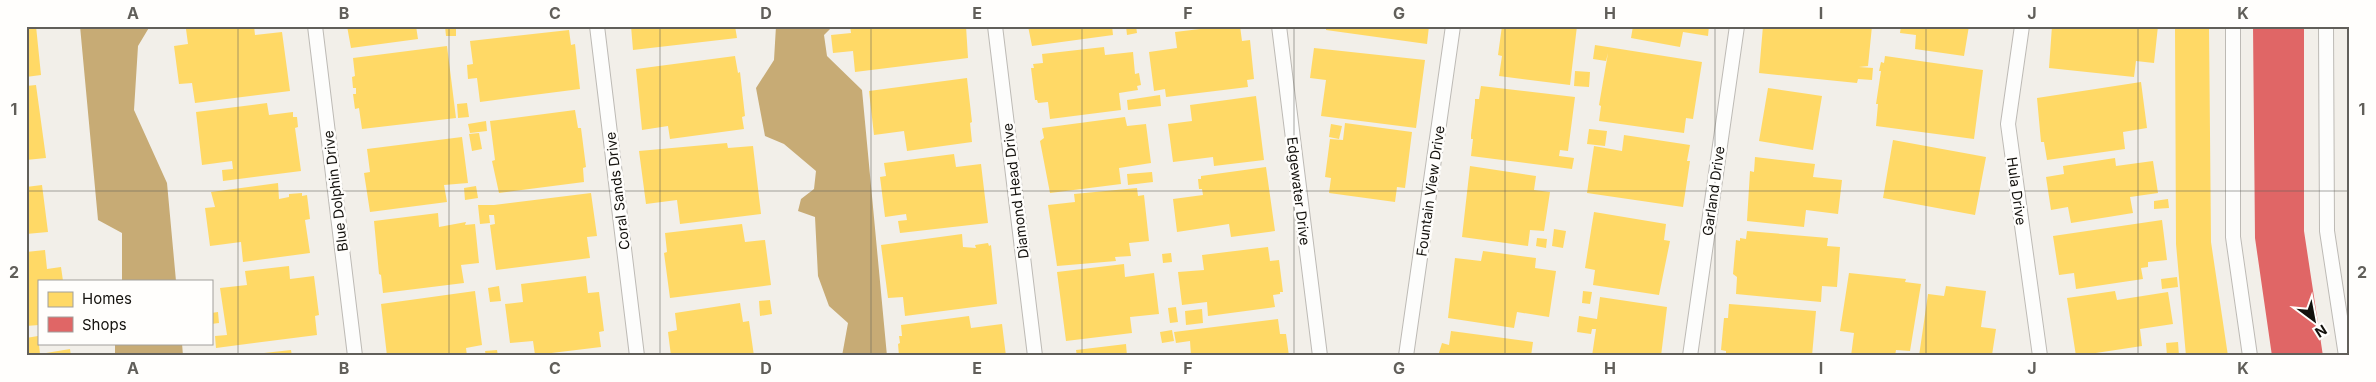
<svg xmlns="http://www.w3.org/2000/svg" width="2376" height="382" font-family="Inter,sans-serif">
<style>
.water{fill:#c7ab75}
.homes{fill:#ffd966}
.shops{fill:#e06666}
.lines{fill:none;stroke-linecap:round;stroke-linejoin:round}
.lane-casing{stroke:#bdbab5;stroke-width:16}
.lane{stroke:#fdfdfc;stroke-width:14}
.grid{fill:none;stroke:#615f5a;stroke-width:1;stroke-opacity:0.55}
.labels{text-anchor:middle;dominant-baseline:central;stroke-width:5;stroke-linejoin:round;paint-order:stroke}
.street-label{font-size:14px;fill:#13110d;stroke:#fffefc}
.neatline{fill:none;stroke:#615f5a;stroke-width:2}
.grid-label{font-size:16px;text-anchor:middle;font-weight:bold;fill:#615f5a}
</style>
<rect width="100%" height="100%" fill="#f2efe9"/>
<path class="water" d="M80,26h70l-12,20 -4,64 33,73 9,98h-54v-48l-24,-13z
M776,26h57l-9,9 3,21 35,34 25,266h-45l6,-33 -19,-17 -11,-30 -3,-59 -17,-6 3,-12 13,-10 2,-18 -32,-27 -19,-8 -9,-48 18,-28z
M115,343h67l1,13h-68z"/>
<path class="homes" d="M26,26h10l5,49 -15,2z
M208,26h46l1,9 27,-3 8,59 -95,12 -3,-20 -13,1 -5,-38 14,-2 -2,-15z
M347,26h69l2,13 -67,9z
M445,26h11v10h-10z
M631,26h104l2,12 -104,12z
M850,26h116l2,32 -113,14 -2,-21 -20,2 -2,-18 20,-2z
M1028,26h84l1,9 -81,11z
M1126,26h10l1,7 -10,2z
M1225,26h15l2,15 8,-1 4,39 -7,1 1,7 -82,10 -1,-8 -11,2 -5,-39 28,-4 -2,-16z
M1326,26h103l-2,18 -101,-14z
M1502,26h75l-7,59 -71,-9 3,-20 -4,-1z
M1633,26h76l-1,10 -25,-4 -3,15 -49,-9z
M1763,26h109l-4,40 -9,1 14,1 -1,12 -14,-1 -1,4 -98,-10z
M1901,26h68l-5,30 -49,-7 1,-14 -16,-2z
M2052,26h106l-4,37 -18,-2 -2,16 -85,-9z
M2175,26h34l2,216 17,114h-42l-10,-112z
M569,30l2,15 4,-1 5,45 -100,13 -3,-24 -9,1 -1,-14 6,-1 -3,-23z
M1595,45l107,17 -9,57 -7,-1 -2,15 -85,-12 2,-15 -2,-1 9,-52 -2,8 -13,-2z
M447,46l9,72 -94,11 -3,-21 -4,1 -2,-15h3v-6h-3l-1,-11 3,-1 -2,-18z
M1104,47l1,8 28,-3 2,22 4,-1 2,12 -4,1 1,4 -19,3 2,17 -71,9 -2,-17 -10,1 -1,-3h-2l-4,-32h3l-1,-4 10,-1 -1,-9z
M1314,48l111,12 -9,68 -95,-12 5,-36 -16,-2z
M735,56l3,17 2,-1 5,44 -3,1 2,12 -74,10 -2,-13 -26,4 -6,-61z
M1885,56l98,14 -9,69 -98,-13 2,-22h-2l5,-33h-2l2,-9 3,1z
M1575,71l15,1 -1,15 -15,-1z
M967,78l5,44 -2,1 2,19 -65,9 -3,-20 -30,4 -5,-44z
M2141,82l6,46 -24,4 2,17 -78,11 -3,-18h-3l-4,-44z
M36,85l10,73 -20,2v-74z
M1481,86l94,11 -7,54 -8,-1 -1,6 15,2 -2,11 -101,-13 2,-17h-2v-4l4,-32v-4h4z
M1768,88l54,8 -9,54 -54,-9z
M1160,95l1,11 -33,4 -1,-10z
M1256,96l8,64 -50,6 -1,-9 -40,5 -5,-38 24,-3 -2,-16z
M267,103l2,12 24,-3v5h4l1,10 -3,1 6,43 -78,10 -1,-11 11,-1 -1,-8 -30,4 -6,-53z
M467,103l2,14 -11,1 -1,-14z
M575,110l3,18h3l5,39 -3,1 1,14 -85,11 -7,-32 3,-1 -5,-39z
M1125,117l2,9 19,-2 5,39 -32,5 2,16 -71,9 -10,-52 4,-3 -2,-10z
M486,121l1,10 -17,2 -2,-9z
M1345,123l67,9 -7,56 -8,-1 -2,15 -66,-9 2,-15 -6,-1 5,-38 13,1z
M1331,124l11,2 -3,13 -10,-2z
M1589,129l18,2 -2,15 -18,-2z
M479,133l3,16 -10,2 -3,-17z
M1624,135l66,10 -3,16h3l-7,46 -96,-14 7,-47 28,5z
M462,137l6,46 -24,2 3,17 -77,10 -6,-39 6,-1 -3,-23z
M1893,140l93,17 -11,58 -92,-17z
M727,143l1,5 25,-2 8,68 -81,10 -3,-24 -31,4 -7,-53z
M954,154l2,13 25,-3 7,59 -88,10 -2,-12 9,-1 -1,-6 -21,3 -5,-40 6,-1 -2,-13z
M1755,157l60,7 -2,13 29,3 -4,34 -32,-4 -2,17 -57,-6 3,-50 4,1z
M2115,158l1,8 37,-5 5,32 -28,4 3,16 -62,10 -3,-16 -17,3 -5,-33 18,-3 -1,-8z
M1470,166l66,10 -2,14 16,2 -6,39 -14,-1 -2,16 -66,-9z
M1266,167l9,64 -44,6 -2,-13 -52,8 -4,-33 30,-4 -1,-6h-3l-1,-10h3v-3z
M1152,172l1,10 -25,3 -1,-11z
M278,183l1,16 10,-2v-3l13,-1v3l5,-1 3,24 -5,1 5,33 -67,9 -2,-20 -31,4 -5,-38 10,-1 -4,-15z
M42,185l6,47 -22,2v-47z
M476,186l2,12 -13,2 -1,-12z
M1137,188l1,8 6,-1 5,46 -20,2 2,13 -16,1 1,4 -59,5 -9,-61 27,-3 -1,-8z
M591,193l6,43 -10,1 3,21 -94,12 -6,-45 5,-1 -1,-9h-5l1,8 -10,1 -2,-19h16z
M2168,199l1,9 -15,1v-8z
M1594,212l72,12 -2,16 6,1 -11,54 -66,-10 2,-15 -10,-2z
M438,213l1,14 27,-5 -1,3 10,-1 4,39 -18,2 3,18 -81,10 -2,-18 -2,-1 -5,-53z
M2162,220l5,40 -19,2v5l-7,1 2,11 -67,10 -2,-16 -15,2 -6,-39z
M742,224l3,18 20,-2 6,45 -101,13 -6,-45 3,-1 -2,-19z
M1554,229l12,2 -3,17 -11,-2z
M1747,231l81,7 -1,8 13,1 -3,40 -15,-1 -1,16 -85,-8 1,-17 -4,-3 3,-34 4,1v-3l6,1z
M962,234l1,13 13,1 -1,-3 13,-2 1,3 2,-1 6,59 -92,12 -2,-19 -15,1 -7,-53z
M1537,238l10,1 -1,9 -10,-2z
M1268,247l2,14 9,-1 4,32h-3v2l-7,1 2,12 -67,9 -1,-14 -25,3 -4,-33 26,-2 -2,-15z
M45,250l2,19 14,-2 2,14h-24v44l-13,1v-74z
M1483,251l53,7 -1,10 21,3 -7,46 -32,-5 -3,16 -66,-10 7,-60 26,3z
M1171,253l1,9 -9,1 -1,-9z
M1124,264l1,13 29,-4 5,41 -29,3 2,16 -66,8 -9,-69z
M289,266l1,13 24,-3 5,39 -4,1 2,19 -101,13 -1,-12 12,-1 -7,-47 27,-3 -2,-14z
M1849,273l57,6 -1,3 16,2 -11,67 -14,-1 -1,6h-44l3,-23 -14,-2z
M586,276l2,17 11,-1 5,39 -5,1 2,15 -66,8 -2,-14 -23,2 -5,-39 18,-2 -2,-18z
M2177,277l1,10 -16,2 -1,-10z
M499,286l2,15 -11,1 -2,-14z
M1946,286l40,5 -5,36 15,2 -4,26 -12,-2v3h-61l9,-62 16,2z
M475,291l7,54 -16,3 1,8h-80l-6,-52z
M1583,291l9,1 -2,12 -8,-1z
M2115,291l2,9 51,-8 5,32 -33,5 2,17 -66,10 -9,-58z
M1600,297l67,10 -6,49h-69l4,-27h-4l-1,5 -14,-2 2,-16 18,3z
M770,300l2,14 -12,2 -1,-15z
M740,303l3,19 6,-1 5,35h-83l-3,-24 9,-2 -2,-17z
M1729,304l87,7 -4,45h-86v-5l-5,-1 3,-32h4z
M1176,307l2,15 -8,1 -2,-15z
M1202,309l1,14 -17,2 -1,-14z
M218,312l1,11 -8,1v-11z
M969,316l2,12 31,-4 4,32h-107l-1,-12 2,-1 -1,-7h3l-1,-11z
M1278,319l2,15h6l3,22h-98l-1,-15 -14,2 -2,-11z
M1172,330l2,11 -12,2 -2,-11z
M1451,331l82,11 -2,14h-93l4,-13 7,2z
M38,336l2,18 30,-5 1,7h-45v-18z
M2178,342l1,14h-12l-1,-13z
M1126,344l1,12h-50l-1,-6z
M291,350l1,6h-37v-2z
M497,350l1,6h-12l-1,-5z"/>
<path class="shops" d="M2253,26h51v205l19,125h-51l-17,-118z
M2347,26h3l-1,210 -1,-4z"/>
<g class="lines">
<defs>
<path id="lane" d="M315,26l40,330
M597,26l40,330
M995,26l40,330
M1279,26l41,330
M2022,26l-14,98 32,232
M2233,26v211l17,119
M2326,26l1,205 19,125
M1406,356l47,-330
M1690,356l47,-330"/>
</defs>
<use href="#lane" class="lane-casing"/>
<use href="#lane" class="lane"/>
</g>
<path class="grid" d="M238,26v330M449,26v330M660,26v330M871,26v330M1082,26v330M1294,26v330M1505,26v330M1715,26v330M1926,26v330M2138,26v330M26,191h2324"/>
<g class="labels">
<g class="street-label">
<text transform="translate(335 191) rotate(-97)">Blue Dolphin Drive</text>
<text transform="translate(617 191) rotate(-97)">Coral Sands Drive</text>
<text transform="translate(1015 191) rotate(-97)">Diamond Head Drive</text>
<text transform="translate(1299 191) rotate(83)">Edgewater Drive</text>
<text transform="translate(1430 191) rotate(-82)">Fountain View Drive</text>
<text transform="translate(1713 191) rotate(-82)">Garland Drive</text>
<text transform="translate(2017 191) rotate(82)">Hula Drive</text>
</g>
</g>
<rect width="2376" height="382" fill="none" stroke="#fffefc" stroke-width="55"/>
<rect x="38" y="280" width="175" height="65" fill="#fffefc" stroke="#a19f9c"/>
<rect x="48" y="292" width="25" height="15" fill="#ffd966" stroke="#a19f9c"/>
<text x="82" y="304" font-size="15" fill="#13110d">Homes</text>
<rect x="48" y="317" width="25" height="15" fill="#e06666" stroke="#a19f9c"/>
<text x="82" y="330" font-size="15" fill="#13110d">Shops</text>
<g transform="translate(2314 320) rotate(148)" stroke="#fffefc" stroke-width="4" paint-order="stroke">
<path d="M0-4L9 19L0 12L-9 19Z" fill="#13110d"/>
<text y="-8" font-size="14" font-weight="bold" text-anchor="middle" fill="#13110d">N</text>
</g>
<rect x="28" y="28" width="2320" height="326" class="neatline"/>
<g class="grid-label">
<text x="133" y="19">A</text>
<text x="344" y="19">B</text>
<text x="555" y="19">C</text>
<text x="766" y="19">D</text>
<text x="977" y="19">E</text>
<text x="1188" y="19">F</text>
<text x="1399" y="19">G</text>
<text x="1610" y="19">H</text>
<text x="1821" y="19">I</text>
<text x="2032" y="19">J</text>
<text x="2243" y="19">K</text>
<text x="14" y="115">1</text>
<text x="2362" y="115">1</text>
<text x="14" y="278">2</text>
<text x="2362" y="278">2</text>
<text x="133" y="374">A</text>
<text x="344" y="374">B</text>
<text x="555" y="374">C</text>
<text x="766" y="374">D</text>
<text x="977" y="374">E</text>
<text x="1188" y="374">F</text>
<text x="1399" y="374">G</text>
<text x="1610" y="374">H</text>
<text x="1821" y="374">I</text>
<text x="2032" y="374">J</text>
<text x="2243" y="374">K</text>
</g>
</svg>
